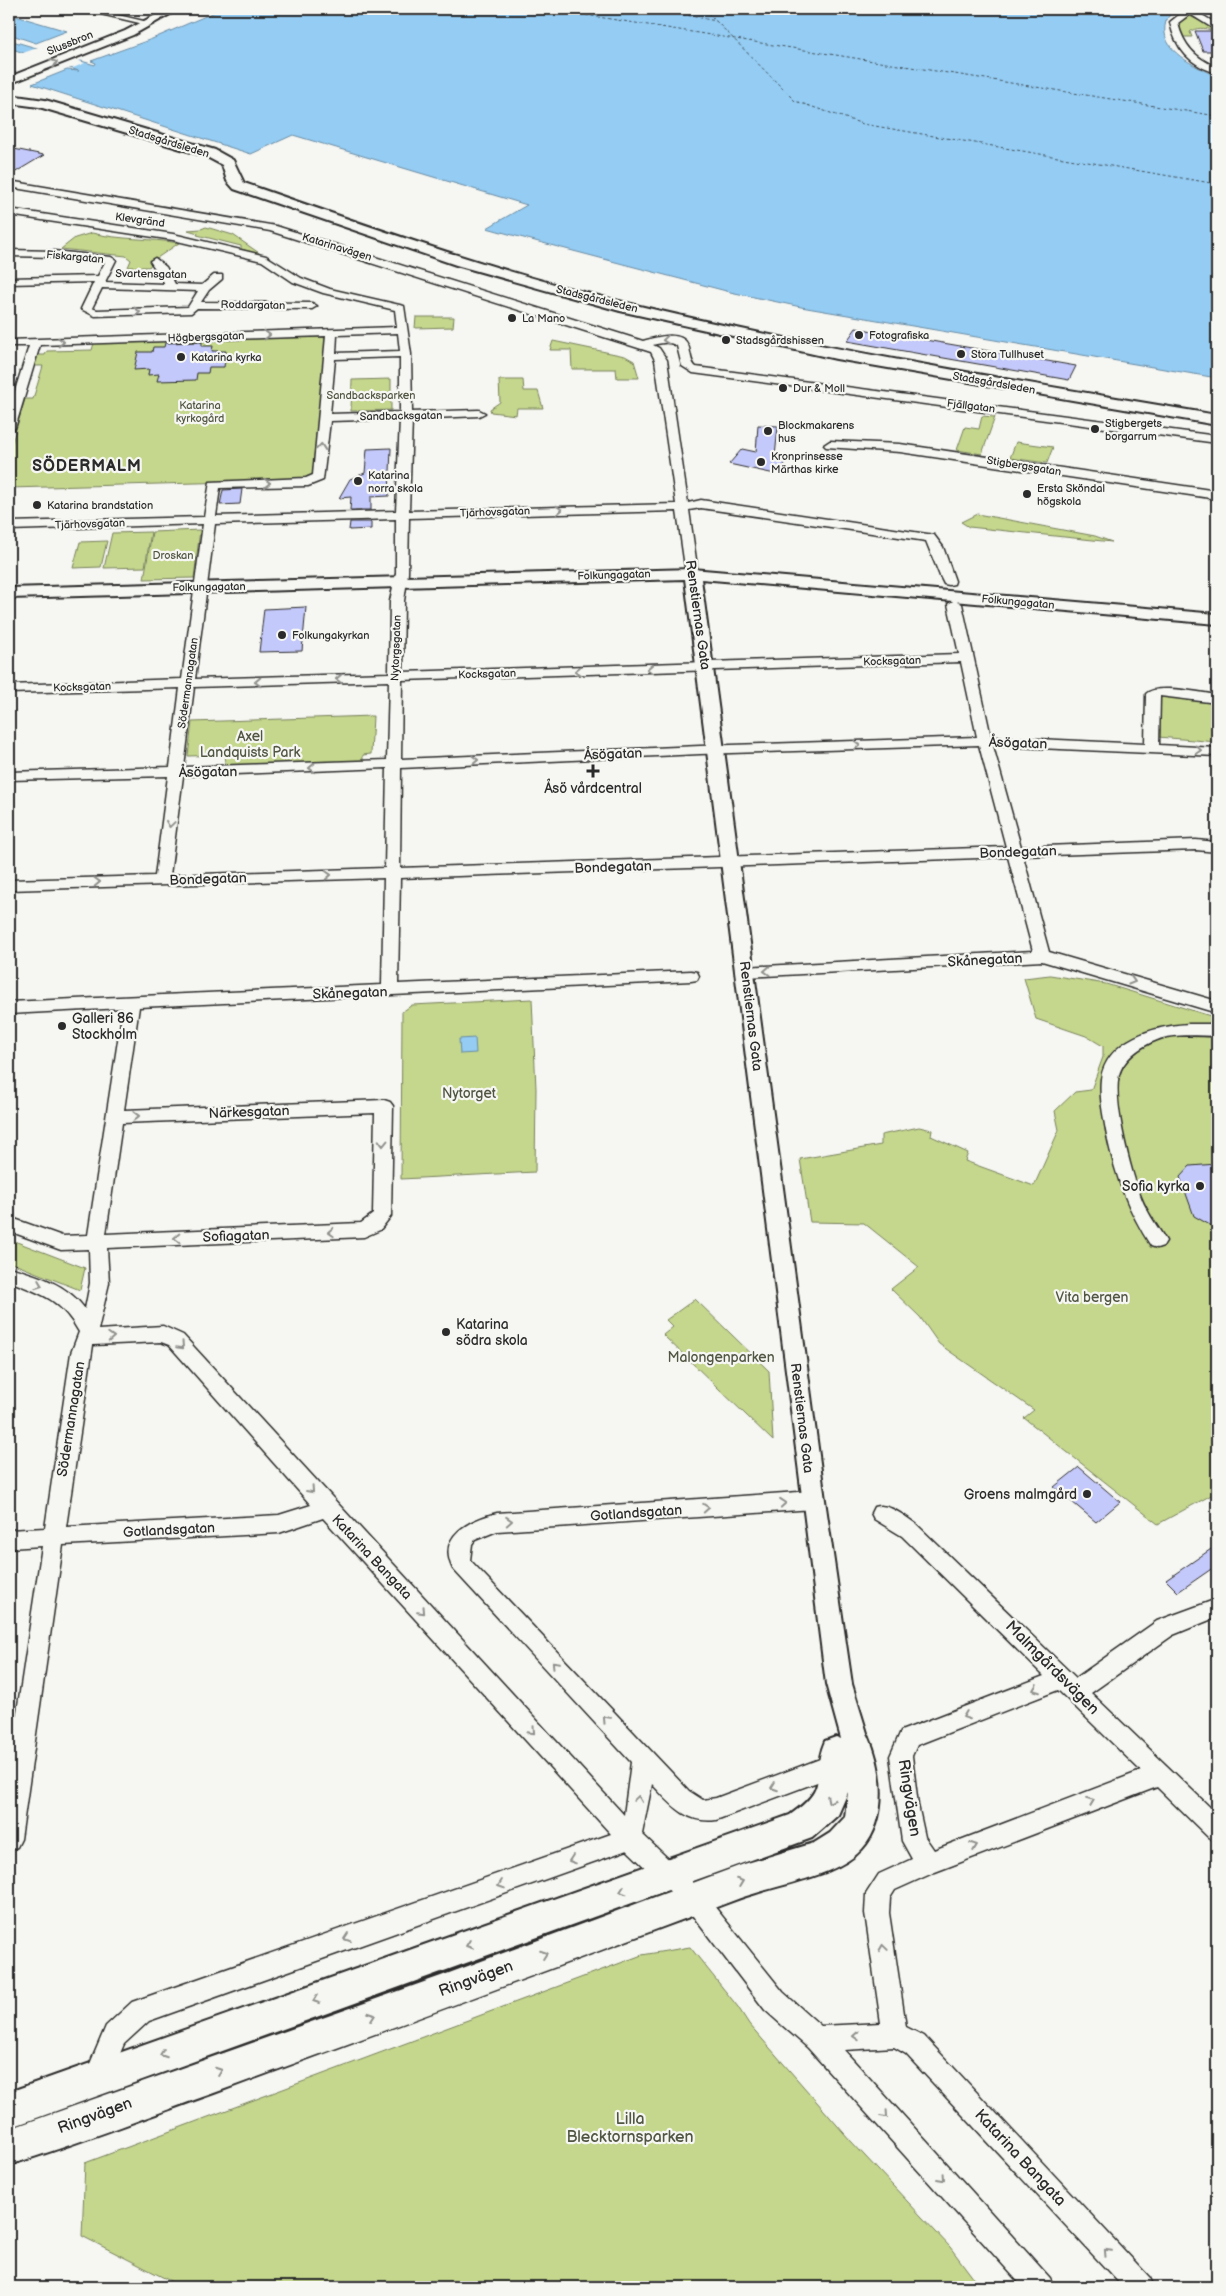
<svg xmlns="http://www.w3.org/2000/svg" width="1226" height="2296" font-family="'Balsamiq Sans',sans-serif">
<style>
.green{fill:#c4d78c;stroke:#78815c}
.water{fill:#94ccf3;stroke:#6a8ca3}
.pier{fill:#f6f6f2}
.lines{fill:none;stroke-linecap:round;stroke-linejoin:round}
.ferry{stroke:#45535d;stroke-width:1;stroke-dasharray:3 2.5;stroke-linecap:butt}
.building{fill:#c4c9fb;stroke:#2b2b2b}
.minor-casing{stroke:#2b2b2b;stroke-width:3}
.tertiary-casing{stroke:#2b2b2b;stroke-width:4}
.secondary-casing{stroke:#2b2b2b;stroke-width:4}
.minor{fill:#f6f6f2;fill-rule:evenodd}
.tertiary{fill:#f6f6f2;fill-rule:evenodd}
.secondary{fill:#f6f6f2;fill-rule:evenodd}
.oneway{stroke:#90908e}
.poi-dot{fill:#2b2b2b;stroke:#f6f6f2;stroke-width:2}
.labels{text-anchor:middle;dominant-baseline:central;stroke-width:4.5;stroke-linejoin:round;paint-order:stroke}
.far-street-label{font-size:11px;fill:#2b2b2b;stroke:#f6f6f2}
.far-poi-label{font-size:11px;fill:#2b2b2b;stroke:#f6f6f2;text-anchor:start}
.far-park-label{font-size:11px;fill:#515643;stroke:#f6f6f2}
.street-label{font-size:14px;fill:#2b2b2b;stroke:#f6f6f2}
.park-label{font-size:14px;fill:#515643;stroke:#f6f6f2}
.poi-label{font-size:14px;fill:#2b2b2b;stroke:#f6f6f2;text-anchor:start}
.far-district-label{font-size:16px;font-weight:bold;letter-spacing:1px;fill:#2b2b2b;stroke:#f6f6f2}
.near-street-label{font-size:16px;fill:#2b2b2b;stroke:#f6f6f2}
.near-park-label{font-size:16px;fill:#515643;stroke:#f6f6f2}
</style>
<rect width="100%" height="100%" fill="#f6f6f2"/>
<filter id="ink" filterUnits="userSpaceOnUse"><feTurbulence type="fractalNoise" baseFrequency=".02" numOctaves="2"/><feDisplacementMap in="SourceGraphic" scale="10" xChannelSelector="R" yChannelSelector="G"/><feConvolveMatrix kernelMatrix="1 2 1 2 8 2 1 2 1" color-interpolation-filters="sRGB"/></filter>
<g filter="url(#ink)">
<path class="green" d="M1187,15l30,14v16l-5,-15c-7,-2 -17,-3 -22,2l2,5h-10l-3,-16z
M206,227l27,8 29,20 -21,-6v-3l-44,-11 1,-2 -10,-3 13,-1z
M92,233c28,7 57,5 87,10l-25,17 -5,7h-21l3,-7 -5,-4 -65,-7 14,-11z
M416,317h38l-1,10 -38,1z
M321,337l4,1 -1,18 -12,122 -3,2 -300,8v-35l16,-54h8l10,-33h-8l2,-11h8l2,-4 45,-1 2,-7z
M553,341l72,15 9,5 5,17h-22l-1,-9h-44l-1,-19h-21z
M391,379v31l-40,1 1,-31z
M499,380h24l1,11h14l5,17h-26l-1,7 -25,-3 -1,-3 10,-7z
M982,416l13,1 -13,37 -25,-4 8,-23 14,2z
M1016,442l37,5 -6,16 -37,-5z
M977,514l118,22 17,6 -143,-15 -8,-5z
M200,530l-6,48 -50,1 8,-47z
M151,532l-6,35 -41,1 8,-35z
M107,541l-6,26 -28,1 7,-26z
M1164,696l53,6v40l-59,-5 -1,-38z
M373,716l-2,38 -8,1v8l-139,5 2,-13 -38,1 4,-34z
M1050,975l56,9 111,34v474l-59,32 -134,-106 10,-8 -95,-66 -19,-27 -29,-28 28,-22 -55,-44 -54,-1 -10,-63 81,-14v-10l38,-8 13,3 -1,6 37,17 -3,8 69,25 25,-56 -4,-19 20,-19 16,-2 12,-33v-11l-17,-10 -50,-17 -12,-41z
M532,999l4,90 -1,83 -134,7 1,-167 10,-7z
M9,1239l76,29 -5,22 -71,-28z
M695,1299l74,72 4,70 -110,-106 10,-8 -7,-7z
M690,1947l48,60 11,17 101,116 100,107 30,40h-798l-100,-51 3,-73 557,-208z"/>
<path class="water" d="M222,9h951c0,4 -5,7 -7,12 -9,31 31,45 51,56v301l-416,-71 -71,-15 -214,-56 -29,-8 40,-23 -234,-70 -42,19 -219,-70 35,-14 12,1 -70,-23v-8l86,25 1,-2 -5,-2 61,-22z
M16,16l51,15 -31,12 -27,-9v-15z
M475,1038l1,15 -16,1 -1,-15z"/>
<path class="pier" d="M40,47l42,13 -3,1 6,2 -12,5h-10l-43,-14z"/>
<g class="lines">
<path class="ferry" d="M548,9l669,107
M656,9l60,12
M704,9l91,92 68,23 354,60"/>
</g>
<path class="building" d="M1195,31h22v20h-14z
M9,148l35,7 -35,21z
M856,328l220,38 -7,14 -222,-39z
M202,342v4h11l-1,5h14l-2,16h-15l-1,6h-11l-1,7 -39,1 2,-7 -11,1 1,-6 -15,1 4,-18h14l1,-5h11l1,-4z
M758,425l20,1 -3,31 14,3 -14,14 -46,-10 13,-15 14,3z
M391,448l-2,48 -18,1v13h-21l1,-13 -12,1 11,-19 15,-6 2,-24z
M242,489l-2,15 -20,1 3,-15z
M350,522h21v7l-22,1z
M306,607l-4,44 -43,1 5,-43z
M1217,1164v65l-23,-13 -14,-39 10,-11z
M1079,1467l41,35 -24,20 -42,-35z
M1217,1545v20l-39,27 -12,-12z"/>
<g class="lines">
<defs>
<path id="minor" d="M79,9h14l59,14 -4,2z
M1183,9h9l25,15v5h-3l-24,-15 -12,9c5,22 18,36 39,44v6c-26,-7 -42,-25 -47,-51l14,-11z
M9,181l267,45 367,115c11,-3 38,-12 45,4 3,7 2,17 8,22l521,69v7l-524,-70 -11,-7 -5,-20c-8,-5 -15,-3 -24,-1l6,3 8,12 21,143 13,-3 233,35 9,12 12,34 -1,3 -5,1 -5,-1 -4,-8 -14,-35 -225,-33 -12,2 9,64 -6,4 -6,-4 -9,-63 -268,7 -1,55 -4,28 -1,71 556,-18 -11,-50 7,-4 7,4 29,133 154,7 1,-50c9,-11 56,-1 71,1v8l-57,-7 -1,49 58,3v8l-224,-10 28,101 175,-7 21,2v10l-21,-2 -173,6 26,96 168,49v12l-175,-52 -297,16 -6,-1 -2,-4 2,-4 6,-1 288,-16 -25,-94 -608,21 -2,106 293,-13 6,1 2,4 -2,4 -6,1 -552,26 -15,103 260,-10 6,2 3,4 -2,110 -11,14 -16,7 -257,11 2,35 -11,47 65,-4 20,9 441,480 7,-53 -178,-193c-17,-34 18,-49 44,-56l316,-22 7,3 3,6 -3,6 -7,3 -316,22 -22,9 -3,4 -2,16 219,231 14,9 13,-2 120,-45 8,3 3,8 -3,8 -128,48c-30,4 -45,-16 -64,-36l-10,50 60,57 81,101 38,34 60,-3 -16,-110 1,-19 13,-20 33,-15 -10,-18 -12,-85 11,-25 143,-55 -142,-140 -28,-17 -3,-6 3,-6c14,-5 30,9 42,17l160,154 81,-57 60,-22v18l-44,18 -82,58 126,121v27l-8,-3 -52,-51 -222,85 -40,18 -5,8 -1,15 17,114 18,9 226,242 4,9h-31l-217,-233 -12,-7 -50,3 206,228 4,9h-31l-215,-239 -43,-38 -79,-103 -59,-57 -478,171 -25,23 -18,43 -9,4 -9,-4 -4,-9 22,-52 26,-24 479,-168 -288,-316 -44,15 -216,12 -42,294 -4,8 -8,3v-85l33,-219 -33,2v-18l36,-2 26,-175 8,-21c-18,-33 -37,-38 -70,-51v-14c28,8 58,17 76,42l5,-26 -1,-34 -28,1 -52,-19v-14l53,19 26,-1 35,-227 -114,6v-12l373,-17 2,-107 -375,12v-10l146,-4 13,-100 -159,4v-8l161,-5 10,-79 -171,5v-8l173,-6 21,-155 -194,6v-8l195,-5 6,-35 96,-4 7,-3 13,-139 -286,9 -25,83 -6,3v-21l20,-64h-20v-6l388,-13 -2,-17 -72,-17 -30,-11 -31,-21 -89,-21 -164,-25v-6l164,25 93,22 35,22 29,11 74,17 7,48 1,58 67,-2 6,3 -6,3 -67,3 -3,92 267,-7 -21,-144 -4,-8 -381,-121 -261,-44zM398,333l2,18 -64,2 1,-18zM400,357v55l-70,2 5,-55zM400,419l-4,92 -180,5 4,-28 88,-2 15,-6 7,-59zM396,519v54l-6,28 -1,72 -194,6 20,-155zM961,662l16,75 -277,9 -299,13 1,-79zM389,681l-2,79 -203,7 10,-80zM979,745l27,102 -606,21 1,-100 299,-14zM387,768l-2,100 -215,7 13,-99zM375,1113l-2,101 -12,9 -255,11 16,-111zM161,1342l8,3 142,160 -32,10 -213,12 27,-182zM1058,1690l83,81 -207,79 -9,-13 -7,-32 -6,-49 5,-11z
M9,250l45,1 57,6 5,3 -11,22 60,2 -15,-23 5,-3 11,9 9,17 27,1 12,-10h8v4l-13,11 -8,12 111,1 5,3 -5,3 -115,-1 -6,5 -96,3 -14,-7 13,-27 -85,2v-6l89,-2 7,-14 -51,-5 -45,-1zM102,288l96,3 -10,16 -91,3 -5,-2z
M830,441l70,3 317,47v8l-317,-47 -74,-5 -2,-2z
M1189,1024h28v12c-19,0 -42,-3 -60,4 -16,6 -34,19 -38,35 -7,27 14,109 27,133 6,12 14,22 20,33l-3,5 -6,2 -6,-2c-23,-36 -35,-68 -44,-110 -3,-18 -8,-38 -6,-57 6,-40 54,-53 88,-55z"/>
<path id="tertiary" d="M167,9h12l-46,26 -124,49v-7l116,-46z
M692,569l525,45v10l-516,-45 124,921 27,184 19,62 -4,9 -10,4 -10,-4 -4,-9 -17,-62 -141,-1105 -676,19v-10z"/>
<path id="secondary" d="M9,95l36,5 170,50 18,10 11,23c125,43 250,88 379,119 196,48 396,79 594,113v10l-381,-66 -216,-48 -164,-46 -222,-76 -7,-8 -5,-16 -17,-9 -166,-49 -30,-4z
M857,1731l11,4c15,34 21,84 -6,114 -23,26 -76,34 -109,45 -18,5 -35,13 -53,19 -162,61 -324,121 -486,180 -68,24 -136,51 -205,72v-36l432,-153 303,-112 70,-21 16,-10 15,-16 3,-25 -10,23 -26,23 -803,290v-36l781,-277c43,-30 19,-37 35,-74l11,-4 8,3 2,-5z"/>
</defs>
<use href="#minor" class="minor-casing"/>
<use href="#tertiary" class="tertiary-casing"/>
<use href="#secondary" class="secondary-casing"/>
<use href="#minor" class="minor"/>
<use href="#tertiary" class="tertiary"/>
<use href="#secondary" class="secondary"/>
</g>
<defs><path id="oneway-chevron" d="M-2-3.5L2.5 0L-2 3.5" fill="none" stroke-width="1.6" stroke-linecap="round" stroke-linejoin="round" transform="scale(1.25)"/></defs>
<g class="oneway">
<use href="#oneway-chevron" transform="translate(54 63) rotate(-21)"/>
<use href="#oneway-chevron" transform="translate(137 312) rotate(-1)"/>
<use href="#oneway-chevron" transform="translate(267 335) rotate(-2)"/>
<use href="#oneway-chevron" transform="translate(666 340) rotate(174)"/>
<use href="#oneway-chevron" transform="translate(61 342) rotate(-2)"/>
<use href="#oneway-chevron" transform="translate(321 447) rotate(-85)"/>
<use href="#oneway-chevron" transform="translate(267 483) rotate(-2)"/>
<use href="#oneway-chevron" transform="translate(559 510) rotate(-2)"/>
<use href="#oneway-chevron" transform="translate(650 669) rotate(178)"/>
<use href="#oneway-chevron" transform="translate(578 671) rotate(178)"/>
<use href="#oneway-chevron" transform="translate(339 679) rotate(178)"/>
<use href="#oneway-chevron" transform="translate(258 682) rotate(178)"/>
<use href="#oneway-chevron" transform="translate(857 745) rotate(-2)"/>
<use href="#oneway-chevron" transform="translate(1198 750) rotate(3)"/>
<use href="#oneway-chevron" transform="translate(475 760) rotate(-2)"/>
<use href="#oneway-chevron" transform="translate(312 768) rotate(178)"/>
<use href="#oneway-chevron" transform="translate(170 824) rotate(98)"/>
<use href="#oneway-chevron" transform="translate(328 875) rotate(-2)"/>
<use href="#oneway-chevron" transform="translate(97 882) rotate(-2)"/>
<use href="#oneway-chevron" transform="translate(767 971) rotate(177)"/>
<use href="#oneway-chevron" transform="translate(1132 981) rotate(17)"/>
<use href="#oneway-chevron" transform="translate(136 1116) rotate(-2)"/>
<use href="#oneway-chevron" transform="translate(383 1143) rotate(91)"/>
<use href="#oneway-chevron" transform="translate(331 1232) rotate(177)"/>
<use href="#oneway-chevron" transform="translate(177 1238) rotate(178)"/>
<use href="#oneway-chevron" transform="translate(39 1285) rotate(21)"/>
<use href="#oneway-chevron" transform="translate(111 1337) rotate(-3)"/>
<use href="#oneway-chevron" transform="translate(181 1346) rotate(47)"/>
<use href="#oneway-chevron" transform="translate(311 1490) rotate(48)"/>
<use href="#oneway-chevron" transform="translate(783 1503) rotate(-5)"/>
<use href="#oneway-chevron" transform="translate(706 1508) rotate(-4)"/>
<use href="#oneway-chevron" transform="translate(509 1521) rotate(-4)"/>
<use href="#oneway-chevron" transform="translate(422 1611) rotate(47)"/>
<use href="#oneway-chevron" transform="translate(555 1664) rotate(-133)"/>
<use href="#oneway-chevron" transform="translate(1036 1689) rotate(159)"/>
<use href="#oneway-chevron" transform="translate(966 1716) rotate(159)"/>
<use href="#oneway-chevron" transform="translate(606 1719) rotate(-133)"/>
<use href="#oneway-chevron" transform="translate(532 1731) rotate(47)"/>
<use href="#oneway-chevron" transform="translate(774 1787) rotate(160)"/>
<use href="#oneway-chevron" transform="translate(638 1799) rotate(-82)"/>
<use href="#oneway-chevron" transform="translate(830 1800) rotate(117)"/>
<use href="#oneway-chevron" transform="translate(1091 1801) rotate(-21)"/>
<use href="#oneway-chevron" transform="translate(974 1846) rotate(-21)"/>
<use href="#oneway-chevron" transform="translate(572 1860) rotate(161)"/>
<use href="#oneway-chevron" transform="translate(740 1882) rotate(-21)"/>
<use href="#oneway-chevron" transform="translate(501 1885) rotate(161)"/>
<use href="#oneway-chevron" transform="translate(623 1891) rotate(161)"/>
<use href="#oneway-chevron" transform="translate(347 1938) rotate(161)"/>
<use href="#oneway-chevron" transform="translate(469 1945) rotate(160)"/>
<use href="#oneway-chevron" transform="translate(883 1948) rotate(-98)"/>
<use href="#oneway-chevron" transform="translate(544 1954) rotate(-20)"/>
<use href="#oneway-chevron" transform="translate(316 2000) rotate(160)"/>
<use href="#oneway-chevron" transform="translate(372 2016) rotate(-20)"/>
<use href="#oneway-chevron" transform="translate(856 2036) rotate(177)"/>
<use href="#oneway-chevron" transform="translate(163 2054) rotate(160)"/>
<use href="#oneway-chevron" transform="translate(219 2071) rotate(-20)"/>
<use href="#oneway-chevron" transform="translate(885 2115) rotate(48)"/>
<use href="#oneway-chevron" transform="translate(942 2178) rotate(48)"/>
<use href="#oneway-chevron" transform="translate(1107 2252) rotate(-133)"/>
</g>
</g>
<g class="poi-dot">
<circle cx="512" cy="318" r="5"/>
<circle cx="859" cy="335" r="5"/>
<circle cx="726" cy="340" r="5"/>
<circle cx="961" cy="354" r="5"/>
<circle cx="181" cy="357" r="5"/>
<circle cx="783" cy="388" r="5"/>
<circle cx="1095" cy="429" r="5"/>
<circle cx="768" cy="431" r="5"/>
<circle cx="761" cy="462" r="5"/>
<circle cx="358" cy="481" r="5"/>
<circle cx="1027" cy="494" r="5"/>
<circle cx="37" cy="505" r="5"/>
<circle cx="282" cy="635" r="5"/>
<path d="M590.5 763.5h5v5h5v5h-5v5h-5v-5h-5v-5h5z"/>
<circle cx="62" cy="1026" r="5"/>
<circle cx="1200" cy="1186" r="5"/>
<circle cx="446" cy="1332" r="5"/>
<circle cx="1087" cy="1494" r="5"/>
</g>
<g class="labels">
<g class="far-street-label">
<text transform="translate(70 43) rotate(-22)">Slussbron</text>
<text transform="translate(169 142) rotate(17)">Stadsgårdsleden</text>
<text transform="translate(140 220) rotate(8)">Klevgränd</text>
<text transform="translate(337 247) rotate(17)">Katarinavägen</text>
<text transform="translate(75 257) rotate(5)">Fiskargatan</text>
<text transform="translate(151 274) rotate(1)">Svartensgatan</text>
<text transform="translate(597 299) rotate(14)">Stadsgårdsleden</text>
<text transform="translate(253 305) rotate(1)">Roddargatan</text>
<text transform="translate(206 337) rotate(-2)">Högbergsgatan</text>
<text transform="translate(994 383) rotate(10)">Stadsgårdsleden</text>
<text transform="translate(971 406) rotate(7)">Fjällgatan</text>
<text transform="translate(401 416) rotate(-1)">Sandbacksgatan</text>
<text transform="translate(1024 466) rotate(9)">Stigbergsgatan</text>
<text transform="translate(495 512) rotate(-2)">Tjärhovsgatan</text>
<text transform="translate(90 524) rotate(-2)">Tjärhovsgatan</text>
<text transform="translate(614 575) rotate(-2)">Folkungagatan</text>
<text transform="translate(209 587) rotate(-1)">Folkungagatan</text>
<text transform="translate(1018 602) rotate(5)">Folkungagatan</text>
<text transform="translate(396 648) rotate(-88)">Nytorgsgatan</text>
<text transform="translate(892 661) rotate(-2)">Kocksgatan</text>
<text transform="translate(487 674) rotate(-2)">Kocksgatan</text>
<text transform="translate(188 683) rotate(-82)">Södermannagatan</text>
<text transform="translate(82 687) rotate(-2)">Kocksgatan</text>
</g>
<g class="far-poi-label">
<text x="522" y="318">La Mano</text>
<text x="869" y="335">Fotografiska</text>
<text x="736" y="340">Stadsgårdshissen</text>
<text x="971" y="354">Stora Tullhuset</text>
<text x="191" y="357">Katarina kyrka</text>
<text x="793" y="388">Dur &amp; Moll</text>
<text x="1105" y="423">Stigbergets<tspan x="1105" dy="13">borgarrum</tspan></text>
<text x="778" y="425">Blockmakarens<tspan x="778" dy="13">hus</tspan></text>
<text x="771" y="456">Kronprinsesse<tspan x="771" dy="13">Märthas kirke</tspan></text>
<text x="368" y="475">Katarina<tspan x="368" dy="13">norra skola</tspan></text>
<text x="1037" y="488">Ersta Sköndal<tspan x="1037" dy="13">högskola</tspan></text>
<text x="47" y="505">Katarina brandstation</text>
<text x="292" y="635">Folkungakyrkan</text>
</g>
<g class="far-park-label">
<text x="371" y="395">Sandbacksparken</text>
<text x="200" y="405">Katarina<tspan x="200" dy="13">kyrkogård</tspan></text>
<text x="173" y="555">Droskan</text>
</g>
<g class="street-label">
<text transform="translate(698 615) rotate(82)">Renstiernas Gata</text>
<text transform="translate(1018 743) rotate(2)">Åsögatan</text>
<text transform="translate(613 754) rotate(-2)">Åsögatan</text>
<text transform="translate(208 772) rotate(-1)">Åsögatan</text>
<text transform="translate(1018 852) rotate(-2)">Bondegatan</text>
<text transform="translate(613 867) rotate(-2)">Bondegatan</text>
<text transform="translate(208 879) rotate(-2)">Bondegatan</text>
<text transform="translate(985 960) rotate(-3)">Skånegatan</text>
<text transform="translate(350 993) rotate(-2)">Skånegatan</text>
<text transform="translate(751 1016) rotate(83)">Renstiernas Gata</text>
<text transform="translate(249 1112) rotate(-2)">Närkesgatan</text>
<text transform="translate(236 1236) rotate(-2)">Sofiagatan</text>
<text transform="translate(802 1418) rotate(83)">Renstiernas Gata</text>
<text transform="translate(71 1419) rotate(-81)">Södermannagatan</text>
<text transform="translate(636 1513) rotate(-4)">Gotlandsgatan</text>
<text transform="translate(169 1530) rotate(-3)">Gotlandsgatan</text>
<text transform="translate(372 1557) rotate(47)">Katarina Bangata</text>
</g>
<g class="park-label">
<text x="250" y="736">Axel<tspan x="250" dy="16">Landquists Park</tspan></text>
<text x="469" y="1093">Nytorget</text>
<text x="1092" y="1297">Vita bergen</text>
<text x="721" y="1357">Malongenparken</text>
</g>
<g class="poi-label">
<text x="593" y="788" text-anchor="middle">Åsö vårdcentral</text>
<text x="72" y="1018">Galleri 86<tspan x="72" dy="16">Stockholm</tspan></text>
<text x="1190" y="1186" text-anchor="end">Sofia kyrka</text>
<text x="456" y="1324">Katarina<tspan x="456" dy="16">södra skola</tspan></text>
<text x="1077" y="1494" text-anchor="end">Groens malmgård</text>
</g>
<g class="far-district-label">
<text x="87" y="466">SÖDERMALM</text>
</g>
<g class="near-street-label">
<text transform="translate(1052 1668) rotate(45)">Malmgårdsvägen</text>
<text transform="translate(909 1798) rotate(81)">Ringvägen</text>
<text transform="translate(476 1979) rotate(-20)">Ringvägen</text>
<text transform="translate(95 2116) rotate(-20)">Ringvägen</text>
<text transform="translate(1020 2158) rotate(47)">Katarina Bangata</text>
</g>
<g class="near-park-label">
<text x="630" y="2119">Lilla<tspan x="630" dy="18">Blecktornsparken</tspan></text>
</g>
</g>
<rect width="1226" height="2296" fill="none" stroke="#f6f6f2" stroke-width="30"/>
<rect x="15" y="15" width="1196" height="2266" fill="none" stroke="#2b2b2b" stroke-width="2" filter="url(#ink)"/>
</svg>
